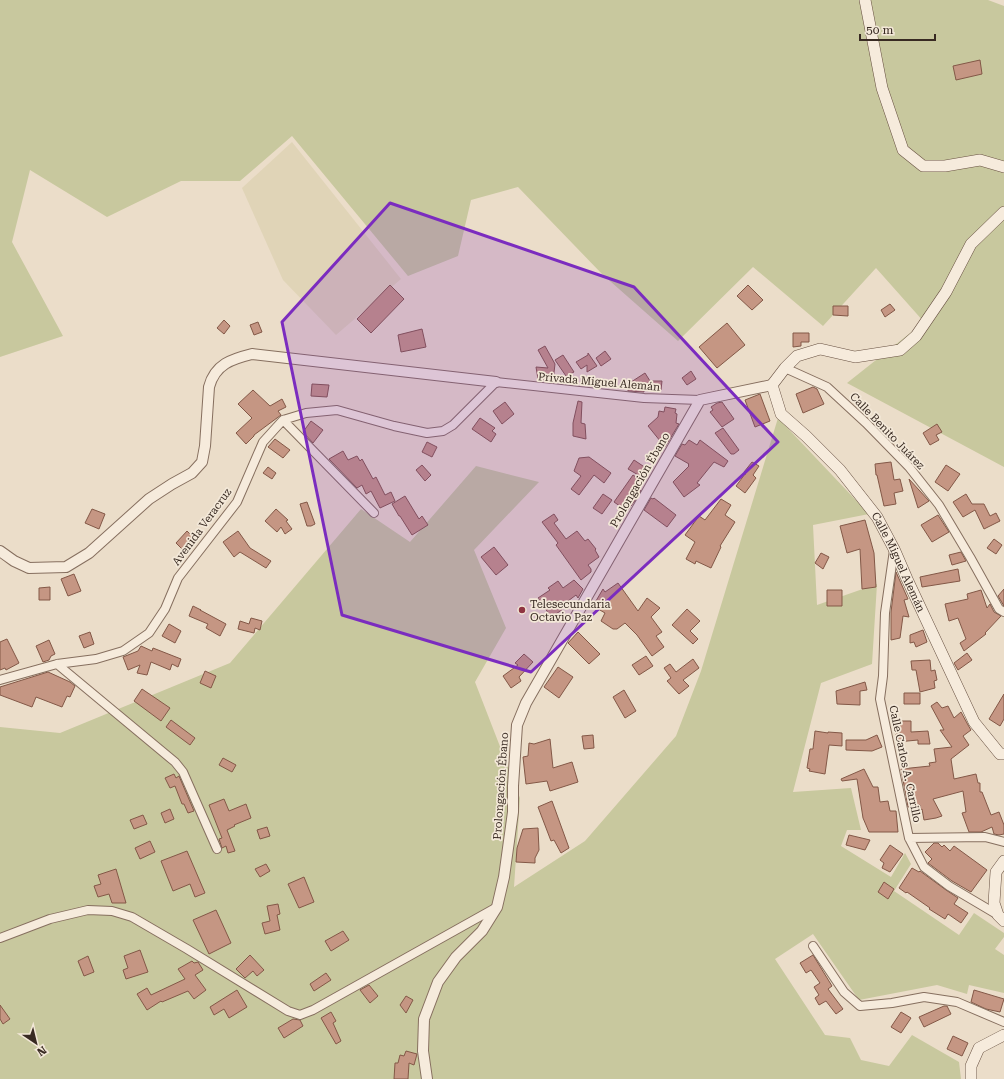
<svg xmlns="http://www.w3.org/2000/svg" width="1004" height="1079" font-family="'Roboto Serif',serif">
<style>
.farmland{fill:#e0d4b7}
.green{fill:#c8c89e}
.building{fill:#c59683;stroke:#835847}
.lines{fill:none;stroke-linecap:round;stroke-linejoin:round}
.minor-casing{stroke:#866f5f;stroke-width:10}
.tertiary-casing{stroke:#866f5f;stroke-width:12}
.secondary-casing{stroke:#685142;stroke-width:12}
.minor{stroke:#f6ebdc;stroke-width:8}
.tertiary{stroke:#f6ebdc;stroke-width:10}
.secondary{stroke:#f6ebdc;stroke-width:11}
.marked{fill:#7b2cbf;fill-opacity:0.2;stroke:#7b2cbf;stroke-width:3;stroke-linejoin:round}
.poi-dot{fill:#8f3541;stroke:#f3e8d8;stroke-width:1.5}
.labels{text-anchor:middle;dominant-baseline:central;stroke-width:3.5;stroke-linejoin:round;paint-order:stroke}
.street-label{font-size:11px;fill:#382a22;stroke:#f3e8d8}
.poi-label{font-size:11px;fill:#382a22;stroke:#f3e8d8;text-anchor:start}
</style>
<rect width="100%" height="100%" fill="#ebddc9"/>
<path class="farmland" d="M292,142l109,137 -65,56 -53,-55 -41,-92z"/>
<path class="green" d="M0,0h988l16,6v461l-157,-84 77,-61 -48,-54 -53,58 -70,-59 -75,74 -76,-67 -84,-87 -47,13 -13,56 -50,20 -116,-140 -52,45h-59l-74,36 -77,-47 -18,72 51,94 -63,21z
M778,418l91,96 -56,11 4,80 60,-21 -5,80 -51,19 -28,109 58,-4 10,42h-14l-6,16 50,31 14,-24 6,11 -17,27 65,44 15,-22 30,20v4l-9,12 9,6v38l-35,-8 -2,9 -30,-9 -78,15 -46,-66 -38,25 50,76 25,3 11,22 28,6 23,-31 47,27 2,17h-961v-352l60,6 170,-70 131,-154 49,33 66,-76 63,16 -65,68 32,78 -31,54 45,116 -6,89 71,-46 91,-105 25,-65z"/>
<path class="building" d="M980,60l2,14 -26,6 -3,-14z
M390,285l14,14 -33,34 -14,-14z
M748,285l15,15 -11,10 -15,-14z
M890,304l5,6 -10,7 -4,-7z
M833,306h15v10l-15,-1z
M224,320l6,6 -6,8 -7,-6z
M258,322l4,10 -8,3 -4,-10z
M727,323l18,22 -28,23 -18,-21z
M422,329l4,18 -25,5 -3,-17z
M793,333h16v9h-8v4l-8,1z
M545,346l10,18 -2,17 -15,-2 -2,-12 12,1 -10,-18z
M605,351l6,8 -10,7 -5,-8z
M588,353l9,13 -10,6v-7l-6,4 -5,-7 12,-7z
M563,355l11,17 -8,4 -11,-16z
M691,371l5,8 -9,6 -5,-7z
M645,373l5,8h12l-1,9 -17,-1v3l-16,-1v-7z
M312,384l17,1 -2,12 -16,-1z
M813,387l4,2 7,15 -21,9 -7,-19z
M253,390l17,16 12,-7 4,8 -8,4 3,4 -27,20v1l-8,8 -10,-11 16,-15 -14,-14z
M760,394l10,27 -15,6 -10,-27z
M578,401l4,1 -1,21 4,1 1,15 -13,-3v-13z
M505,402l9,12 -12,10 -9,-13z
M722,402l12,17 -12,8 -12,-15 3,-2 -2,-3 6,-4z
M665,407l11,2 -1,4 2,1 -1,9 3,1 -14,23 -17,-21 10,-9 1,-6 5,1z
M480,418l15,10 -3,3 4,3 -5,8 -19,-13z
M311,421l12,9 -10,13 -10,-11z
M937,424l5,8 -6,3 3,5 -9,5 -7,-12z
M723,428l16,22 -5,4h-3l-16,-21z
M275,439l15,11 -7,8 -15,-11z
M689,440l8,5 3,-5 28,21 -4,6 -10,-5 -17,21 3,2 -16,12 -11,-15 16,-16 -1,-1 1,-1 -14,-8 7,-12 3,1z
M427,442l10,5 -5,10 -10,-5z
M343,451l5,9 9,-4 3,5 2,-2 11,20 3,-2 9,18 6,-3 4,9 -15,7 -9,-17 -5,3 -4,-9 -5,3 -28,-29z
M589,457l22,16 -7,10 -10,-8 -15,20 -8,-6 10,-13 -7,-5 5,-13z
M634,460l12,8 -6,8 -12,-7z
M752,462l7,4 -6,9 3,3 -11,15 -9,-7 9,-12h1l-2,-2z
M891,462l3,18 6,-1 3,12 -9,2 2,11 -12,2 -7,-31h-1l-1,-11z
M422,465l9,10 -6,6 -9,-11z
M946,465l14,9 -12,17 -13,-9z
M268,467l8,6 -4,6 -9,-6z
M633,475l9,6 -5,7 4,3 -7,11 -7,9 -13,-9z
M909,479l20,22 -11,7z
M603,494l9,6 -10,14 -9,-6z
M966,494l6,10h12l6,12 6,-3 4,8 -16,8 -9,-19 -12,7 -10,-15z
M405,496l14,23 3,-3 6,9 -16,10 -12,-19h-1l-7,-12z
M651,498l2,1 1,-1 22,17 -9,12 -23,-17z
M721,499l10,6 -6,10 10,7 -15,24 1,1 -10,21 -15,-7 -1,3 -9,-5 9,-17 -10,-7 14,-19 6,4z
M307,502l8,22 -4,2h-4l-7,-22z
M92,509l13,5 -6,15 -14,-6z
M276,509l12,11 -2,1 6,8 -7,5 -4,-7 -4,5 -12,-11z
M554,514l4,6 -4,3 12,16 11,-8 8,10 3,-2 8,10 -1,1 4,7 -11,8 3,4v3l-10,8 -25,-35 2,-2 -16,-21z
M938,515l11,17 -17,10 -11,-17z
M865,520l9,33 2,34 -14,2 -2,-40 -13,4 -7,-27z
M187,531l7,7 -11,12 -7,-7z
M238,531l12,17 21,13 -5,7 -26,-16 -6,5 -11,-15z
M994,539l8,6 -6,9 -9,-6z
M494,547l14,18 -12,10 -15,-18z
M961,552l5,9 -14,4 -3,-10z
M821,553l8,4 -6,12 -8,-6z
M958,569l2,12 -38,6 -2,-10z
M896,572l12,27 -4,1 5,17 -6,-1 -3,22 -9,2v-28z
M74,574l7,17 -13,5 -7,-17z
M574,580l9,9 -5,9 -2,-3 -16,12 2,3 -11,7 -13,-19 12,-8 -2,-2 10,-7 5,7z
M618,583l20,28 9,-13 13,10 -9,9 11,15 -6,4 8,11 -12,9 -15,-21 -12,-12 -8,6h-4l-12,-8 4,-8 -12,-7 10,-17 2,3z
M50,587v13h-11v-12z
M1004,589v17l-6,-10z
M827,590h15v16h-15z
M981,590l6,18 3,-4 4,8 7,4 -16,17 1,1 -22,17 -4,-8 6,-4 -8,-21 -9,3 -4,-17 23,-5 -1,-5z
M193,606l8,4h-1l26,14 -6,12 -14,-8 2,-4 -19,-8z
M687,609l13,12 -10,10 8,8 -5,5 -21,-19z
M251,618l11,3 -2,9 -5,-2 -1,5 -16,-4 2,-8 9,3z
M169,624l12,7 -6,12 -13,-7z
M923,630l4,12 -11,5 -2,-5 -4,1v-8z
M90,632l4,12 -10,4 -5,-12z
M578,632l22,22 -11,10 -21,-21z
M7,639l12,24 -13,7 -1,-2 -5,2v-28z
M49,640l6,14 -4,2 -2,4 -6,2 -7,-16z
M141,646l11,5 1,-3 28,11 -3,8 -6,-3 -2,6 -19,-8 -4,13 -10,-2 3,-8 -12,5 -5,-13 15,-6z
M967,653l5,7 -14,10 -4,-7z
M524,654l9,8 -14,15 2,4 -10,7 -8,-12 15,-11 -3,-2z
M646,656l7,10 -14,9 -7,-10z
M693,659l6,9 -16,12 6,6 -10,8 -12,-13 4,-3 -7,-10 6,-4 6,8z
M930,660l1,11 4,-1 2,10 -3,1 1,7 -15,4 -4,-22h-4l-1,-9z
M558,667l15,10 -14,21 -15,-11z
M205,671l11,5 -5,12 -11,-5z
M48,672l22,10 5,4 -5,11 -3,-1 -5,11 -26,-10 -4,10 -32,-12v-8z
M865,682l2,8 -7,1v14l-23,-1 -1,-13z
M142,689l28,19 -9,13 -27,-20z
M624,690l12,21 -11,7 -12,-21z
M904,693h16v11h-16z
M1004,694v25l-4,7 -11,-7z
M937,702l5,6 6,-2 6,12 7,-6 7,13 3,5 -8,6 6,9 -18,14 3,20 22,-5 2,9h2v9h2l9,23 8,-3 5,13v9l-5,1 -5,-1 -2,-7 -11,5h-12l-7,-19 4,-1 -3,-21 -30,8 9,17 -6,2 -12,2 -2,-11 -1,1 -1,-5 -12,2 -7,-38 29,-3 -1,-3 7,-1 -2,-13 18,-2 -12,-17h4l-13,-24z
M171,720l24,18 -5,7 -24,-18z
M900,721h11v11l17,-1 2,13h-12v-4l-21,2 -1,-8 4,-1z
M815,731l13,2v-1l14,1v13l-13,-1 -4,29 -16,-3 1,-2 -3,-1 3,-19h3z
M593,735l1,13 -10,1 -2,-13z
M877,735l5,12 -10,4 -26,-1v-10h20z
M550,739l3,29 19,-6 6,20 -28,9 -3,-10 -21,3 -3,-27 5,-1 1,-13 5,1z
M223,758l13,7 -4,7 -13,-7z
M864,769l9,18h5l2,15 8,-1 2,10h6l2,21h-29l-6,-14 -6,-39 -15,2 -1,-2z
M174,774l2,4 3,-2 15,35 -6,2 -4,-9h-2l-7,-18 -5,2 -5,-10z
M224,799l5,12 17,-7 5,14 -17,7 1,1 -8,4 8,21 -7,2 -2,-7 -4,2 -3,-9 3,-1 -13,-33z
M552,801l17,47 -8,5 -7,-13 -3,1 -13,-34z
M170,809l4,10 -9,4 -4,-10z
M143,815l4,9 -13,5 -4,-9z
M267,827l3,9 -10,3 -3,-9z
M538,828l1,22 -4,8v5l-19,-1 1,-14 6,-19z
M849,835l21,5 -5,10 -19,-5z
M150,841l5,11 -15,7 -5,-11z
M934,843h4l4,4 2,-2 6,6 4,-5 33,24 -16,22 -19,-11 -24,-18 4,-4 -7,-7z
M890,845l13,9 -13,18 -8,-4 2,-5 -4,-3z
M187,851l18,42 -10,4 -5,-13 -17,7 -12,-30z
M266,864l4,7 -10,6 -5,-8z
M912,868l7,4 1,-1 26,19 12,8 -4,6 14,9 -7,10 -13,-9 -3,5 -16,-10 1,-1 -23,-16 -1,1 -7,-5z
M116,869l10,34h-14l-3,-9 -11,3 -4,-11 7,-2 -3,-9z
M304,877l10,25 -15,6 -11,-24z
M884,882l10,7 -6,10 -10,-7z
M278,904l2,10 -3,1 3,15 -15,4 -3,-11 8,-2 -3,-15z
M216,910l15,33 -22,11 -16,-34z
M343,931l6,9 -18,11 -6,-10z
M140,950l8,22 -22,7 -3,-9 5,-2 -4,-12z
M250,955l14,15 -7,6 -4,-5 -8,7 -9,-9z
M813,955l19,31 -4,3 15,20 -7,5 -10,-13 -7,4 -4,-7 4,-3 -5,-8 6,-4 -9,-13 -5,3 -6,-10z
M88,956l6,16 -10,4 -6,-15z
M192,961l2,2 4,-1 5,8 -8,5 11,15 -12,9 -6,-8 -26,11 -1,-1 -14,9 -10,-16 10,-6 4,7 34,-16 -7,-10z
M326,973l5,7 -17,11 -4,-7z
M369,985l9,11 -8,7 -10,-13z
M237,990l10,17 -18,11 -5,-9 -10,6 -4,-8z
M974,990l30,9 -4,13 -14,-3 -15,-7z
M406,996l7,4 -7,13 -6,-8z
M0,1005l10,14 -7,5 -3,-5z
M944,1006h3l4,8 -27,13 -5,-10z
M331,1012l5,9 -3,2 8,18 -5,3 -15,-26z
M901,1012l10,6 -10,15 -10,-6z
M293,1019l7,1 3,6 -19,12 -6,-10z
M953,1036l15,7 -6,13 -15,-7z
M406,1051l11,3 -3,11 -5,-2 -1,16h-14l1,-16h3l2,-8 4,1z"/>
<g class="lines">
<defs>
<path id="minor" d="M785,368l42,19 39,36 43,44 30,38 31,52 29,52 5,3
M283,420l91,93
M894,550l-9,63 -2,63 -3,23 29,139 15,29 25,19 49,29
M57,664l118,98 8,10 34,77
M0,680l57,-16 39,-5 27,-8 26,-18 16,-24 13,-31 59,-76 26,-60 20,-22 23,-7 31,-3 57,16 33,7 16,-2 10,-6 43,-43 148,16 56,2
M909,838l76,-1 19,5
M0,938l50,-19 38,-9 24,1 20,6 55,32 101,62 12,4 13,-5 184,-103
M813,946l31,46 16,14 32,-3 32,-6 33,5 47,20"/>
<path id="tertiary" d="M0,551l14,10 15,7 37,-1 23,-14 60,-54 23,-15 20,-11 10,-11 3,-16 4,-59c6,-23 23,-28 43,-33l244,28
M427,1079l-4,-28 1,-32 14,-37 18,-25 26,-26 15,-24 7,-30 9,-65v-26l4,-61 9,-22 174,-303 72,-15"/>
<g id="secondary">
<path d="M865,0l17,88 21,62 20,16h22l35,-6 24,7"/>
<path id="s1" d="M1004,212l-33,32 -25,48 -30,44 -16,14 -45,7 -35,-8 -23,7 -12,12 -13,17 9,29 25,22 34,34 37,47 17,32 13,30 67,143 26,32h4"/>
<path d="M1004,861l-8,11 -2,31 4,12 6,6"/>
<path d="M971,1079v-13l8,-18 25,-13"/>
</g>
</defs>
<use href="#minor" class="minor-casing"/>
<use href="#tertiary" class="tertiary-casing"/>
<use href="#secondary" class="secondary-casing"/>
<use href="#minor" class="minor"/>
<use href="#tertiary" class="tertiary"/>
<use href="#secondary" class="secondary"/>
</g>
<path class="marked" d="M390,203l244,84 144,155 -247,230 -189,-57 -60,-293z"/>
<circle class="poi-dot" cx="522" cy="610" r="4"/>
<g class="labels">
<g class="street-label">
<text transform="translate(599 382) rotate(5)">Privada Miguel Alemán</text>
<text transform="translate(887 431) rotate(46)">Calle Benito Juárez</text>
<text transform="translate(640 480) rotate(-60)">Prolongación Ébano</text>
<text transform="translate(202 527) rotate(-54)">Avenida Veracruz</text>
<text stroke="none"><textPath href="#s1" startOffset="540">Calle Miguel Alemán</textPath></text>
<text transform="translate(905 764) rotate(78)">Calle Carlos A. Carrillo</text>
<text transform="translate(501 786) rotate(-86)">Prolongación Ébano</text>
</g>
<g class="poi-label">
<text x="530" y="604">Telesecundaria<tspan x="530" dy="13">Octavio Paz</tspan></text>
</g>
</g>
<g transform="translate(36 1043) rotate(145)" stroke="#f3e8d8" stroke-width="3" paint-order="stroke">
<path d="M0-3L7 15L0 10L-7 15Z" fill="#382a22"/>
<text y="-6" font-size="11" font-weight="bold" text-anchor="middle" fill="#382a22">N</text>
</g>
<path d="M860 34v6h75v-6" fill="none" stroke="#382a22" stroke-width="2"/>
<text x="866" y="34" font-size="12" fill="#382a22" stroke="#f3e8d8" stroke-width="3" paint-order="stroke">50 m</text>
</svg>
